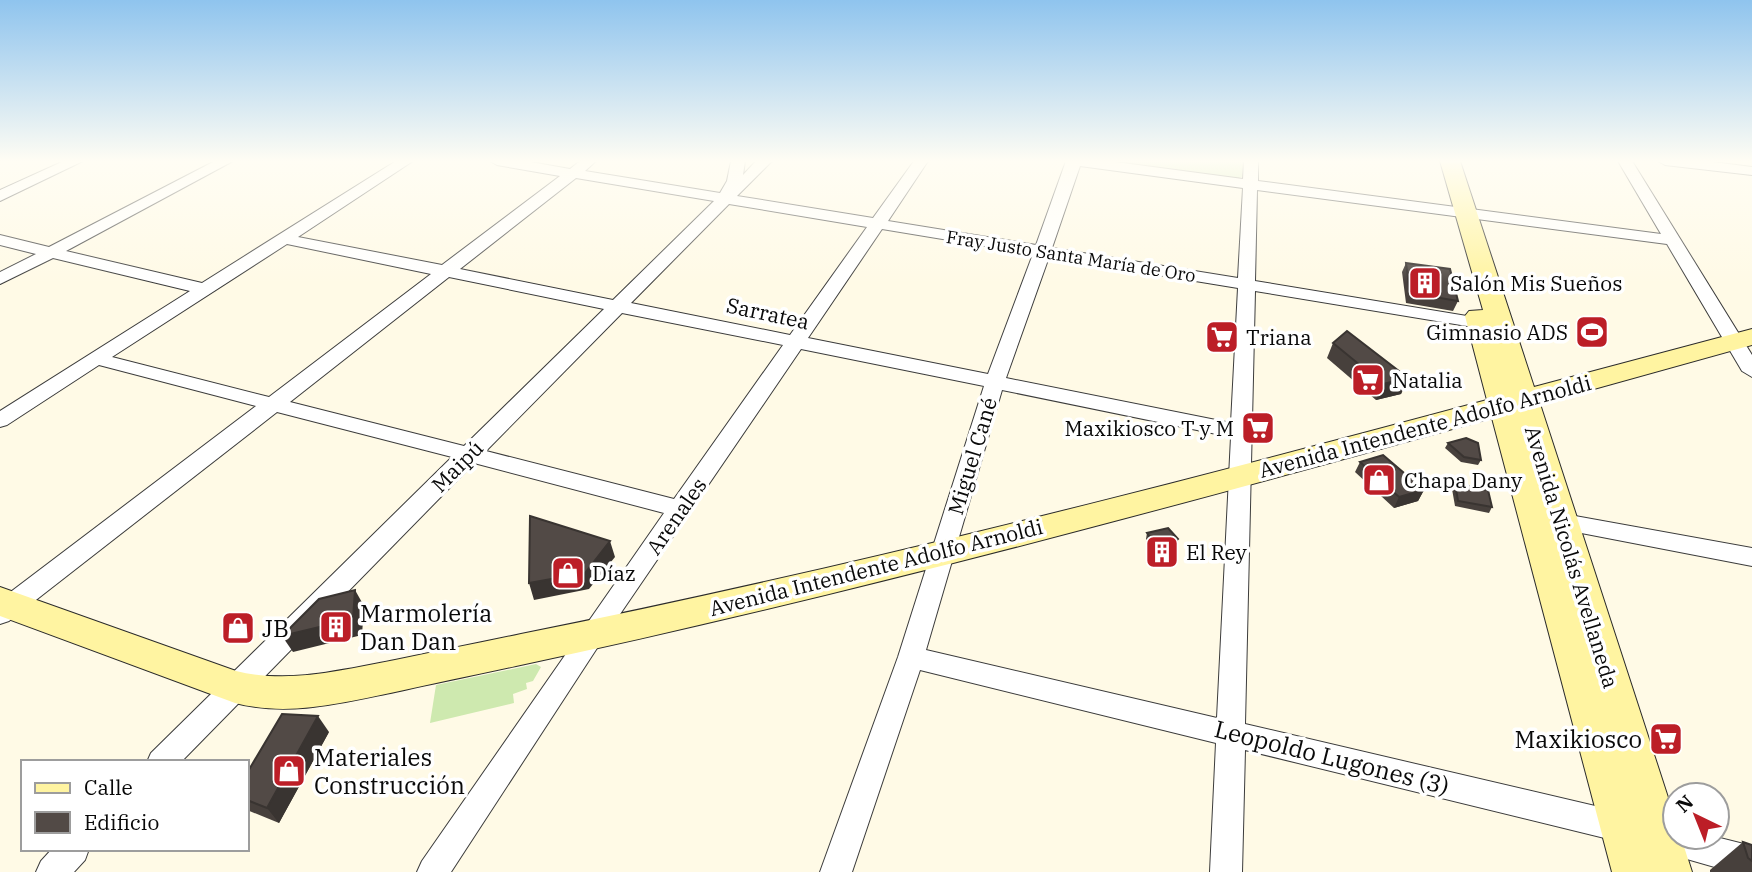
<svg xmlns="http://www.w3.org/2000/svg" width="1752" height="872" font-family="'IBM Plex Serif',serif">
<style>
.green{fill:#cee9af}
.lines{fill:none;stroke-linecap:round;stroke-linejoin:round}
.minor-casing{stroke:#3c3c3c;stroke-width:2}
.secondary-casing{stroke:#2b2b2b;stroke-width:2}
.minor{fill:#fff;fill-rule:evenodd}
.secondary{fill:#fff4a1;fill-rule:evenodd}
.wall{fill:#47403c}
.shaded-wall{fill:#393431}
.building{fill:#524a46;stroke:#393431;stroke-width:2}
.labels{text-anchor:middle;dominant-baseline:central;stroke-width:7;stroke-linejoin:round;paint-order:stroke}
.far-street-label{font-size:18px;fill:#090909;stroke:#fff}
.poi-label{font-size:21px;fill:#090909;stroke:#fff;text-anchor:start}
.street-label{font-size:21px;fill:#090909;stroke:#fff}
.near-poi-label{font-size:24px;fill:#090909;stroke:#fff;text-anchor:start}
.near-street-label{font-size:24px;fill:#090909;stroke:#fff}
</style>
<rect width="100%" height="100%" fill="#fffae6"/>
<path class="green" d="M1096,161h148l-1,15 -6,3z
M536,664l5,3 -8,14 -7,2 1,6 -14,5 1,9 -84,20 6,-38z"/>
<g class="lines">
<defs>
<path id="minor" d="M64,161h19l-83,40v-11z
M215,161h18l-167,90 136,32 194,-122h17l-115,76 144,28 118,-89 -63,-11 -7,-4h35l45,8 10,-8h16l-11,10 135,22 7,-12 4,-20h14l-2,14 13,-14h16l-35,35 136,22 41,-57h14l-40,60 148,24 30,-84h42l135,18 1,-18h14v20l403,53 -43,-73h14l120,194v22l-10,-6 -75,-127 -410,-54 -2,91 224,37 9,5 -9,5 -224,-37 -10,433 380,89 11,5 4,10 -4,10 -11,5 -380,-93 -3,122h-32l6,-129 -296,-73 -68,202h-32l78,-215 86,-271 -183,-37 -200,293 -150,230h-34l5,-11 242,-348 -190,-50 -293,299h-34l4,-9 301,-296 -175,-45 -268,209 -9,3v-24l256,-194 -157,-41 -92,60 -7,2v-16l190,-120 -137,-33 -53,26v-12l36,-18 -36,-9v-10l49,12zM1080,166l163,22 -5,90 -186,-30zM576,178l138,23 -101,99 -153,-31zM729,204l138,23 -77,108 -159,-32zM882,229l151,25 -45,120 -180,-36zM287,244l144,30 -162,123 -157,-40zM1049,257l189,31 -7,135 -225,-45zM449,277l155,32 -140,137 -174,-44zM622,313l161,32 -109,154 -188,-48zM1002,390l229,47 -14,281 -291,-68z
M1658,161h47l47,6v8l-87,-10z
M1553,512l199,36v18l-207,-40 -4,-6 4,-6z
M1656,821l19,5v11h41l36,9v26h-20l-87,-25 -4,-11 4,-11z
M52,849h37l-4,11 -11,12h-38l5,-11z"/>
<path id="secondary" d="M1440,161h20l74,226 218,-58v16l-212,59 135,415v18h6l11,35h-80l-120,-454c-323,90 -648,178 -976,248 -41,9 -81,17 -121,26 -54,11 -106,25 -160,11l-235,-87v-29l236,84c53,13 106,-1 159,-11 42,-9 84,-17 126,-26 325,-65 647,-148 966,-234l-22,-84 4,-5 14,-1z"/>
</defs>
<use href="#minor" class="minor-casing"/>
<use href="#secondary" class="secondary-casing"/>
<use href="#minor" class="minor"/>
<use href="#secondary" class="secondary"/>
</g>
<path class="wall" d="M1406,263l52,38 -5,10 -47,-8 -4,-31z
M1333,343l75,35 -7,16 -25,6 -49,-42z
M1448,443l33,17 -3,5 -17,-3 -16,-14z
M1360,462l64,28 -6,11 -24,7 -39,-36z
M1455,483l37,24 -3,6 -34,-7 -3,-17z
M1147,533l31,6 -2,6 -15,14 -15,-20z
M329,732l-50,91 -32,-13v-37z
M1743,842l9,3v27h-42v-2z"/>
<path class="shaded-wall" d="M1408,378l-7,16 -25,6 7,-16z
M1424,490l-6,11 -24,7 5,-11z
M1178,539l-2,6 -15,14 1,-5z
M610,541l5,16 -26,32 -55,11 -5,-17z
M355,590l9,16 -2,29 -69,17 -11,-16z
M318,716l11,16 -50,91 -12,-15z"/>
<path class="building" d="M1406,263l44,6 8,32 -48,-8z
M1347,331l61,47 -25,6 -50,-41z
M1466,438l12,5 3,17 -17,-3 -16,-14z
M1383,455l41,35 -25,7 -39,-35z
M1455,483l33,7 4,17 -34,-6z
M530,516l80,25 -25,32 -56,10z
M1168,528l10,11 -16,15 -15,-21z
M355,590l-2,29 -71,17 37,-37z
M282,714l36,2 -51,92 -20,-8v-27z
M1743,842l9,3v16l-4,-3z"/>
<linearGradient id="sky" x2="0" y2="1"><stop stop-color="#8fc4ee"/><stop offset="0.57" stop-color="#fffdf4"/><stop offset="1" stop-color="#fffdf4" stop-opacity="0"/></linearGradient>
<rect width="1752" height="283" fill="url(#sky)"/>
<defs>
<symbol id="building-square" viewBox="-11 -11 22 22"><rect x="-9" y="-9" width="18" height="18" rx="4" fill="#bc1e27" stroke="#fff"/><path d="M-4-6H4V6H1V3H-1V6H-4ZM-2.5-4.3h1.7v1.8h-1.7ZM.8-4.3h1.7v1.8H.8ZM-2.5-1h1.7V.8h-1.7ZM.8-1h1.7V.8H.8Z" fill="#fff"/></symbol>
<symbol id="stadium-square" viewBox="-11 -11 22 22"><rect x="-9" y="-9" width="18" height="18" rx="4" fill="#bc1e27" stroke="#fff"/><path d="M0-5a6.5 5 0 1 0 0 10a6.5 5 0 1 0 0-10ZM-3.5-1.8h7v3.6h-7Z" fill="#fff"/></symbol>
<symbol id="supermarket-square" viewBox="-11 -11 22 22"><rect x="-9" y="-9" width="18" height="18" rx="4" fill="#bc1e27" stroke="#fff"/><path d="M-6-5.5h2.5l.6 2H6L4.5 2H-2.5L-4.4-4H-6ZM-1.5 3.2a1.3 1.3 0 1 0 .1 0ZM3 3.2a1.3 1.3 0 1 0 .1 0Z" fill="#fff"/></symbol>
<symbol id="shop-square" viewBox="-11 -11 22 22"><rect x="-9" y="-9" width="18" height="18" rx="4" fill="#bc1e27" stroke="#fff"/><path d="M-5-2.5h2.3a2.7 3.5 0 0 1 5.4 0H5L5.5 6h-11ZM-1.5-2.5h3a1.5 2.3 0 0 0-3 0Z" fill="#fff"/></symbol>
</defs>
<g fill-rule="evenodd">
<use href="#building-square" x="1406" y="264" width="38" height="38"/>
<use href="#stadium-square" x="1573" y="313" width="38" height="38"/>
<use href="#supermarket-square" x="1203" y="318" width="38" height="38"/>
<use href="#supermarket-square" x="1349" y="361" width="38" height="38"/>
<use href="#supermarket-square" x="1239" y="409" width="38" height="38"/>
<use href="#shop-square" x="1360" y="461" width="38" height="38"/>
<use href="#building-square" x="1143" y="533" width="38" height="38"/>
<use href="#shop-square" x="549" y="554" width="38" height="38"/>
<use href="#building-square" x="317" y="608" width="38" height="38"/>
<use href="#shop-square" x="219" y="609" width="38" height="38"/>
<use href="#supermarket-square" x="1647" y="720" width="38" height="38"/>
<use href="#shop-square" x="270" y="752" width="38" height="38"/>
</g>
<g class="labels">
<g class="far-street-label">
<text transform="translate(1071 256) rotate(9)">Fray Justo Santa María de Oro</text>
</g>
<g class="poi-label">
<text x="1450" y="283">Salón Mis Sueños</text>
<text x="1568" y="332" text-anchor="end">Gimnasio ADS</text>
<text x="1246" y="337">Triana</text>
<text x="1392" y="380">Natalia</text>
<text x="1234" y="428" text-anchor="end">Maxikiosco T y M</text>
<text x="1404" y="480">Chapa Dany</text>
<text x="1186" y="552">El Rey</text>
<text x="592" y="573">Díaz</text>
</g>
<g class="street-label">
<text transform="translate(768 313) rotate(12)">Sarratea</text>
<text transform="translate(1425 426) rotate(-15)">Avenida Intendente Adolfo Arnoldi</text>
<text transform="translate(972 456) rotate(-73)">Miguel Cané</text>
<text transform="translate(457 466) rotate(-45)">Maipú</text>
<text transform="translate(676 516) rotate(-55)">Arenales</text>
<text transform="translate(1572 557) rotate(73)">Avenida Nicolás Avellaneda</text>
<text transform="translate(876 567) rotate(-14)">Avenida Intendente Adolfo Arnoldi</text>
</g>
<g class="near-poi-label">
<text x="360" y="613">Marmolería<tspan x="360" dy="28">Dan Dan</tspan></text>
<text x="262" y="628">JB</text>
<text x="1642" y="739" text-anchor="end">Maxikiosco</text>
<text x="314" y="757">Materiales<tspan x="314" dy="28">Construcción</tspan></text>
</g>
<g class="near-street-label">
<text transform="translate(1332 757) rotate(14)">Leopoldo Lugones (3)</text>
</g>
</g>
<rect x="21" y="760" width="228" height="91" fill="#ffffff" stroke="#9d9d9d" stroke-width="2"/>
<rect x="35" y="783" width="35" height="10" fill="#fff4a1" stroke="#9d9d9d" stroke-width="2"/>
<text x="84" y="795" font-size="21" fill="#090909">Calle</text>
<rect x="35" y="812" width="35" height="21" fill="#524a46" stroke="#9d9d9d" stroke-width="2"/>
<text x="84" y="830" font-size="21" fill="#090909">Edificio</text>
<g transform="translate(1696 816) rotate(317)"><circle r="33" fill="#ffffff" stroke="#9d9d9d" stroke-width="2"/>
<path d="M0-5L12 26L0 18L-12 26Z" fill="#bc1e27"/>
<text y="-10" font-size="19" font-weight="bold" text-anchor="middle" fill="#090909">N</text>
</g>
</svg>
